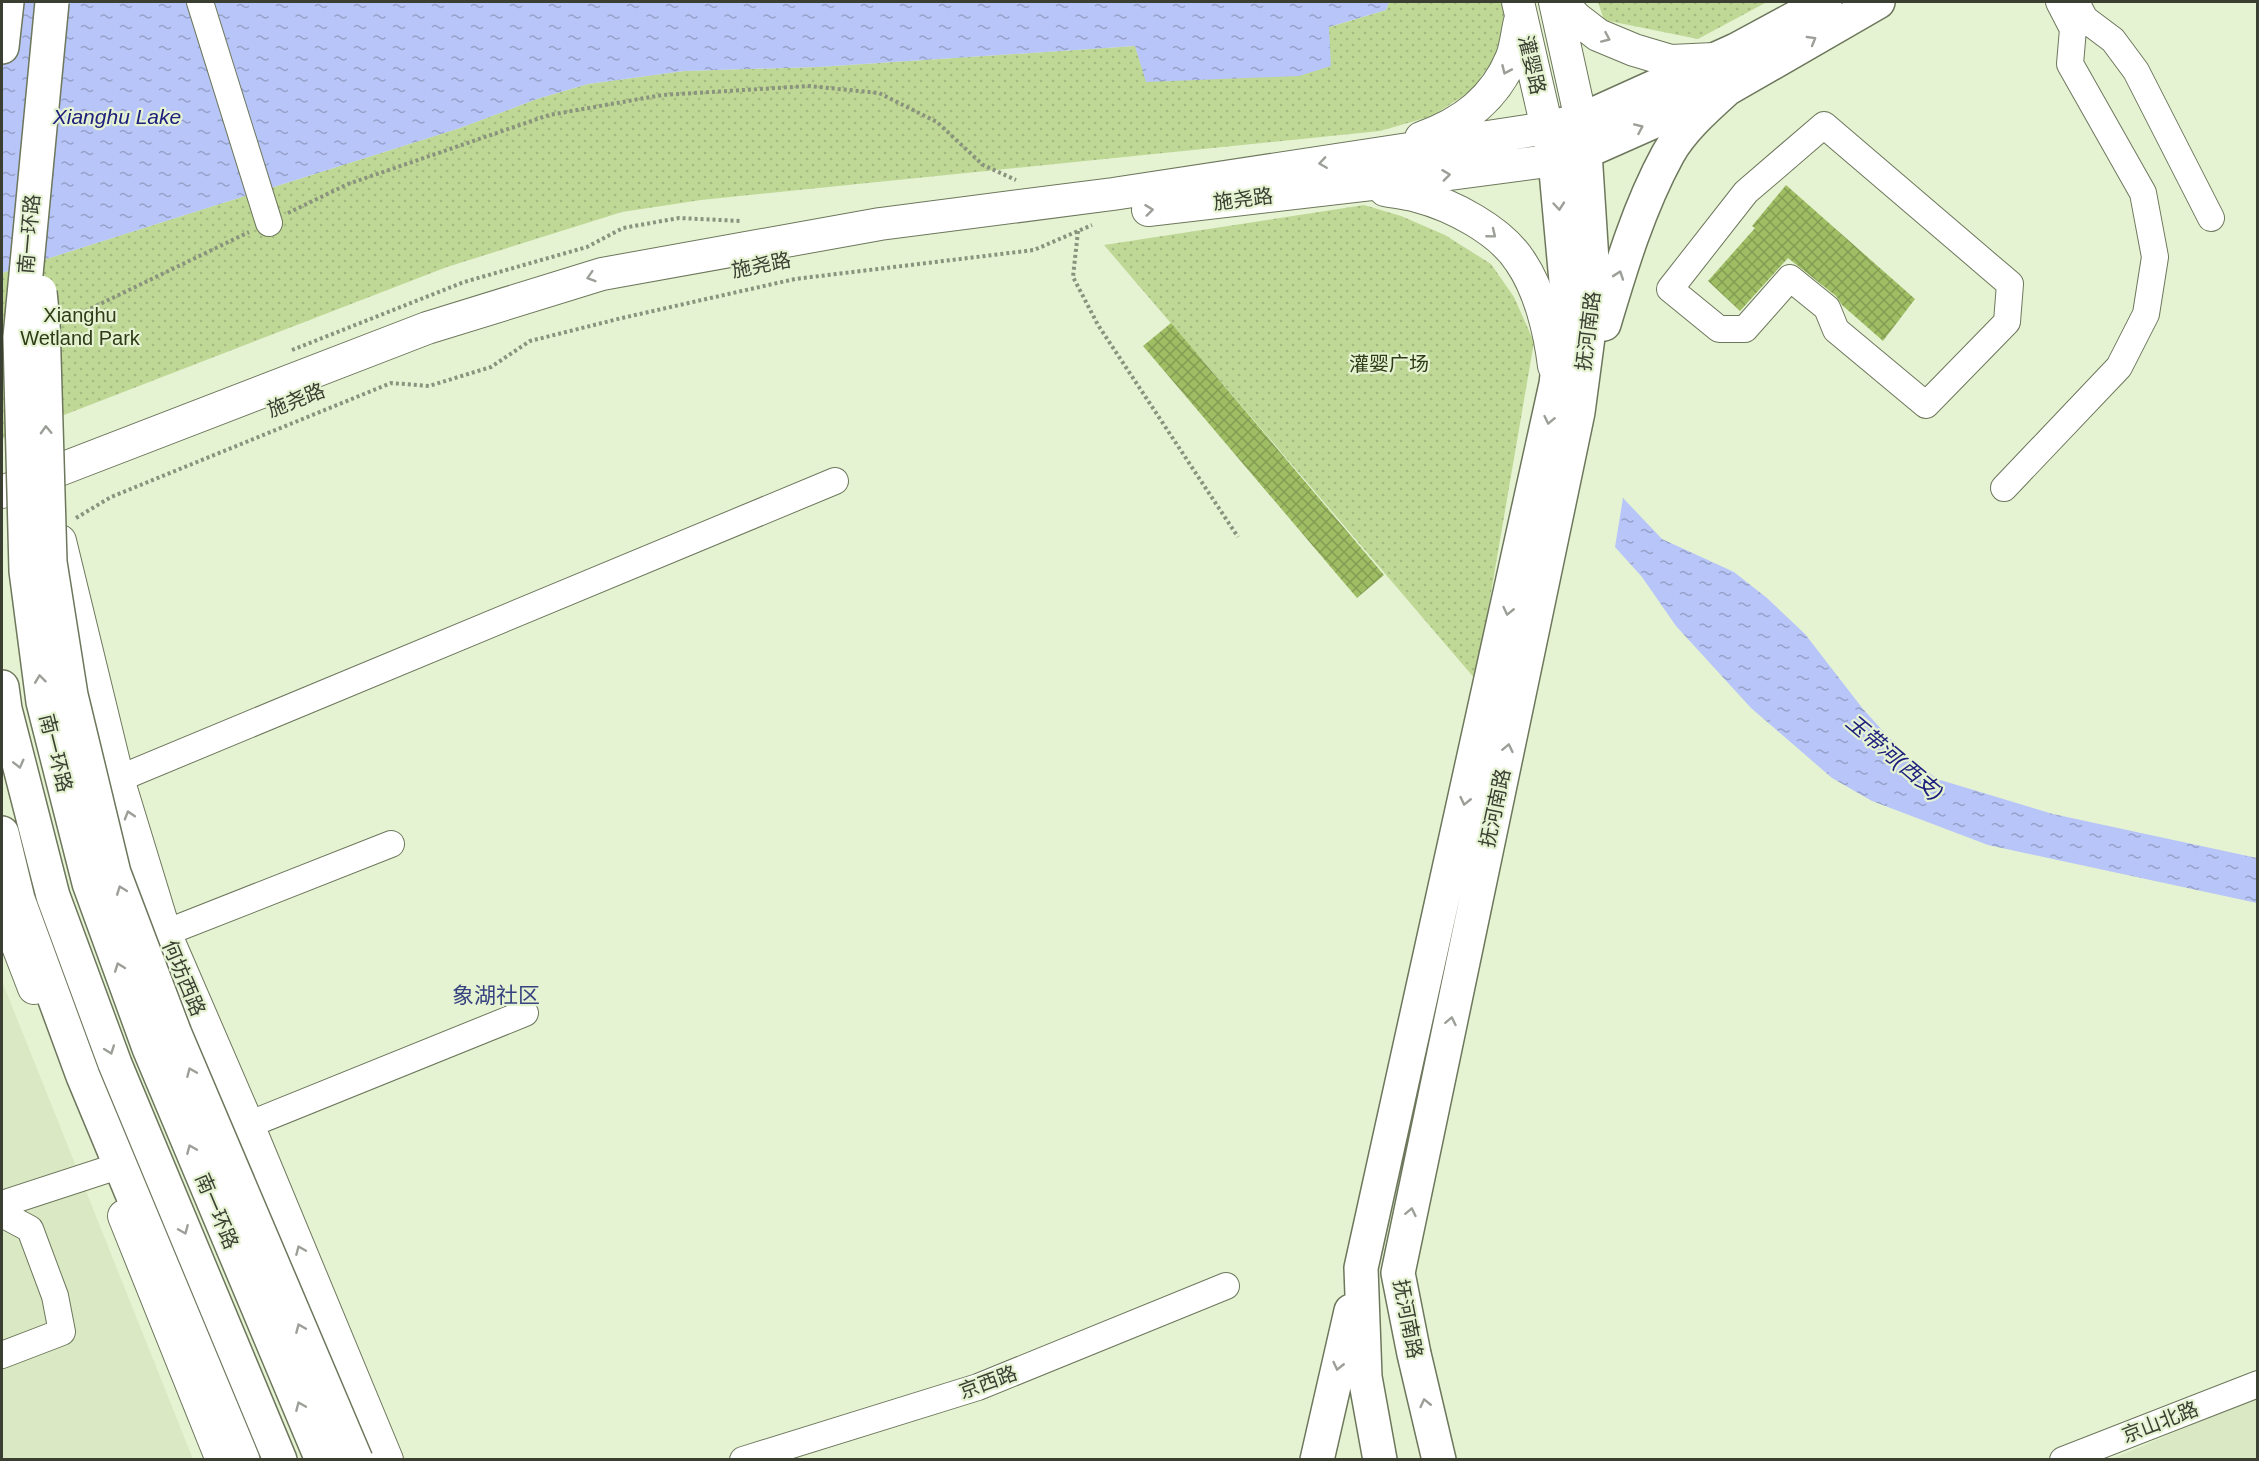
<svg xmlns="http://www.w3.org/2000/svg" width="2259" height="1461" font-family="Helvetica,'Noto Sans SC',sans-serif">
<style>
.built{fill:#dae9c3}
.park{fill:url(#park-dots)}
.water{fill:url(#water-ripples)}
.building{fill:url(#building-cross-hatch)}
.lines{fill:none;stroke-linecap:round;stroke-linejoin:round}
.minor-casing{stroke:#6d775c;stroke-width:28}
.major-casing{stroke:#6d775c;stroke-width:34}
.highway-casing{stroke:#6d775c;stroke-width:36}
.path{stroke:#8a937d;stroke-width:4;stroke-dasharray:3 3;stroke-linecap:butt}
.minor{stroke:#fff;stroke-width:26}
.major{stroke:#fff;stroke-width:32}
.highway{stroke:#fff;stroke-width:33}
.highway-bridge-casing{stroke:#6d775c;stroke-width:36;stroke-linecap:butt}
.highway-bridge{stroke:#fff;stroke-width:33}
.oneway{stroke:#9c9f98}
.labels{text-anchor:middle;dominant-baseline:central;stroke-width:4.5;stroke-linejoin:round;paint-order:stroke}
.street-label{font-size:20px;fill:#3a3f32;stroke:#e6f3d3}
.park-label{font-size:20px;fill:#303c17;stroke:#e6f3d3}
.water-label{font-size:21px;font-style:italic;fill:#1e207d;stroke:#e6f3d3}
.quarter-label{font-size:22px;fill:#37437f;stroke:#e6f3d3}
</style>
<defs>
<pattern id="park-dots" width="8" height="8" patternUnits="userSpaceOnUse" patternTransform="scale(1.5)"><rect width="8" height="8" fill="#bfd896"/><path d="M2 2h.1M6 6h.1" fill="none" stroke="#a5ba82" stroke-width="1.8" stroke-linecap="round"/></pattern>
<pattern id="water-ripples" width="26" height="14" patternUnits="userSpaceOnUse" patternTransform="scale(1.5)"><rect width="26" height="14" fill="#b7c5f8"/><path d="M2 4q2-2 4 0t4 0M15 11q2-2 4 0t4 0" fill="none" stroke="#96a1c9"/></pattern>
<pattern id="building-cross-hatch" width="8" height="8" patternUnits="userSpaceOnUse" patternTransform="scale(1.5)"><rect width="8" height="8" fill="#9fbe64"/><path d="M0 0l8 8M0 8l8-8" fill="none" stroke="#839c53"/></pattern>
</defs>
<rect width="100%" height="100%" fill="#e6f3d3"/>
<path class="built" d="M2,981l191,478h-191z
M2257,1397v62h-145z"/>
<path class="park" d="M1389,2h112l4,15 -10,40 -24,34 -39,25 -52,15 -679,69 -79,12 -175,55 -445,172v-166l458,-145 77,-29 51,-15 96,-13 134,-4 317,-21 12,36 239,-72z
M1598,2h169l-69,37 -94,-19z
M1364,205l37,11 44,19 46,29 23,33 20,45 -58,338 -372,-435z"/>
<path class="water" d="M2,2h1387l-3,8 -57,17 2,39 -32,10 -153,6 -11,-36 -317,21 -134,4 -96,13 -51,15 -77,29 -458,145z
M1623,498l39,41 72,33 33,26 38,36 58,75 39,43 35,27 116,35 204,44v45l-269,-58 -116,-44 -40,-23 -81,-70 -75,-82 -34,-49 -27,-30z"/>
<path class="building" d="M1786,185l129,114 -32,42 -41,-36 -6,-9 -48,-38 -48,53 -32,-30 47,-53 -3,-2z
M1171,323l213,252 -27,23 -214,-252z"/>
<g class="lines">
<defs>
<path id="minor" d="M200,2l69,221
M2076,2l9,17 28,21 23,31 75,147
M1824,125l186,159 -3,38 -81,83 -90,-75 -9,-22 -37,-30 -45,51h-26l-49,-40 76,-97z
M2004,488l115,-121 27,-53 9,-57 -12,-64 -73,-129 3,-35 -14,-27
M118,779l717,-298
M165,933l226,-89
M248,1125l277,-112
M2,1204l104,-34
M2,1214l28,15 25,67 7,36 -60,23
M743,1460l235,-73 248,-101
M2063,1460l195,-76"/>
<path id="major" d="M1555,2l26,118
M1561,2l15,16 22,17 36,15 37,11 43,-2
M1421,138c42,-15 74,-39 91,-81 4,-11 5,-24 8,-36
M1385,190c10,2 21,3 32,6 35,9 83,34 103,65 20,29 30,71 34,105
M1148,210l232,-27 175,-23
M2,492l425,-164 175,-54 278,-50 233,-30 434,-66 -29,-126
M60,541l58,238 47,154 83,192 139,335
M2,905l32,83
M124,1216l98,244"/>
<path id="highway" d="M2,47l5,-45
M1566,157l19,-5 142,-63 151,-87
M1604,324c17,-57 35,-117 64,-170 14,-25 38,-46 59,-65
M2,687l3,22 48,187 62,168 165,396
M2,833l16,66 65,177 160,384
M1317,1460l34,-149
M1380,1460l-15,-83 -4,-109 195,-884 11,-92 -12,-132 -8,-32 34,-8 155,-70 89,-48
M1439,1460l-25,-106 -16,-81 180,-861 16,-120 -9,-140 -4,-32"/>
</defs>
<use href="#minor" class="minor-casing"/>
<use href="#major" class="major-casing"/>
<use href="#highway" class="highway-casing"/>
<path class="path" d="M288,213l60,-29 201,-69 113,-20 147,-9 70,7 58,29 46,43 33,15
M1078,231l-5,46 25,48 140,212
M69,319l180,-87
M292,350l172,-68 123,-35 36,-19 56,-10 62,3
M76,518l35,-21 280,-114 38,3 62,-19 39,-26 92,-23 173,-39 239,-29 58,-25"/>
<use href="#minor" class="minor"/>
<use href="#major" class="major"/>
<use href="#highway" class="highway"/>
<defs>
<path id="highway-bridge" d="M52,2l-32,335 6,234 17,131 46,181 60,165 173,412
M40,292l3,30 7,240 21,133 43,178 61,161 181,426"/>
</defs>
<use href="#highway-bridge" class="highway-bridge-casing"/>
<use href="#highway-bridge" class="highway-bridge"/>
</g>
<defs><path id="oneway-chevron" d="M-2-3.5L2.5 0L-2 3.5" fill="none" stroke-width="1.6" stroke-linecap="round" stroke-linejoin="round" transform="scale(1.5)"/></defs>
<g class="oneway">
<use href="#oneway-chevron" transform="translate(1606 38) rotate(24)"/>
<use href="#oneway-chevron" transform="translate(1812 40) rotate(-30)"/>
<use href="#oneway-chevron" transform="translate(1506 70) rotate(114)"/>
<use href="#oneway-chevron" transform="translate(1639 128) rotate(-24)"/>
<use href="#oneway-chevron" transform="translate(1323 163) rotate(172)"/>
<use href="#oneway-chevron" transform="translate(1446 175) rotate(-7)"/>
<use href="#oneway-chevron" transform="translate(1559 206) rotate(85)"/>
<use href="#oneway-chevron" transform="translate(1149 210) rotate(-7)"/>
<use href="#oneway-chevron" transform="translate(1492 234) rotate(39)"/>
<use href="#oneway-chevron" transform="translate(1619 275) rotate(-71)"/>
<use href="#oneway-chevron" transform="translate(591 277) rotate(163)"/>
<use href="#oneway-chevron" transform="translate(1549 420) rotate(102)"/>
<use href="#oneway-chevron" transform="translate(46 430) rotate(-92)"/>
<use href="#oneway-chevron" transform="translate(1508 611) rotate(103)"/>
<use href="#oneway-chevron" transform="translate(40 679) rotate(-97)"/>
<use href="#oneway-chevron" transform="translate(1508 748) rotate(-78)"/>
<use href="#oneway-chevron" transform="translate(19 764) rotate(76)"/>
<use href="#oneway-chevron" transform="translate(1465 801) rotate(103)"/>
<use href="#oneway-chevron" transform="translate(129 815) rotate(-107)"/>
<use href="#oneway-chevron" transform="translate(121 890) rotate(-111)"/>
<use href="#oneway-chevron" transform="translate(119 967) rotate(-110)"/>
<use href="#oneway-chevron" transform="translate(1451 1021) rotate(-78)"/>
<use href="#oneway-chevron" transform="translate(110 1050) rotate(70)"/>
<use href="#oneway-chevron" transform="translate(191 1072) rotate(-113)"/>
<use href="#oneway-chevron" transform="translate(191 1149) rotate(-113)"/>
<use href="#oneway-chevron" transform="translate(1411 1212) rotate(-78)"/>
<use href="#oneway-chevron" transform="translate(184 1230) rotate(67)"/>
<use href="#oneway-chevron" transform="translate(300 1250) rotate(-113)"/>
<use href="#oneway-chevron" transform="translate(300 1328) rotate(-113)"/>
<use href="#oneway-chevron" transform="translate(1338 1366) rotate(103)"/>
<use href="#oneway-chevron" transform="translate(1425 1403) rotate(-103)"/>
<use href="#oneway-chevron" transform="translate(300 1406) rotate(-113)"/>
</g>
<g class="labels">
<g class="street-label">
<text transform="translate(1532 65) rotate(77)">灌婴路</text>
<text transform="translate(1243 199) rotate(-7)">施尧路</text>
<text transform="translate(29 234) rotate(-85)">南一环路</text>
<text transform="translate(761 265) rotate(-11)">施尧路</text>
<text transform="translate(1588 331) rotate(-83)">抚河南路</text>
<text transform="translate(296 400) rotate(-21)">施尧路</text>
<text transform="translate(56 753) rotate(76)">南一环路</text>
<text transform="translate(1495 808) rotate(-78)">抚河南路</text>
<text transform="translate(184 978) rotate(67)">何坊西路</text>
<text transform="translate(217 1211) rotate(67)">南一环路</text>
<text transform="translate(1408 1319) rotate(79)">抚河南路</text>
<text transform="translate(988 1382) rotate(-20)">京西路</text>
<text transform="translate(2160 1422) rotate(-21)">京山北路</text>
</g>
<g class="park-label">
<text x="80" y="315">Xianghu<tspan x="80" dy="23">Wetland Park</tspan></text>
<text x="1389" y="364">灌婴广场</text>
</g>
<g class="water-label">
<text x="117" y="116">Xianghu Lake</text>
<text transform="translate(1895 757) rotate(40)">玉带河(西支)</text>
</g>
<g class="quarter-label">
<text x="496" y="995">象湖社区</text>
</g>
</g>
<rect width="2259" height="1461" fill="none" stroke="#3a3f32" stroke-width="6"/>
</svg>
